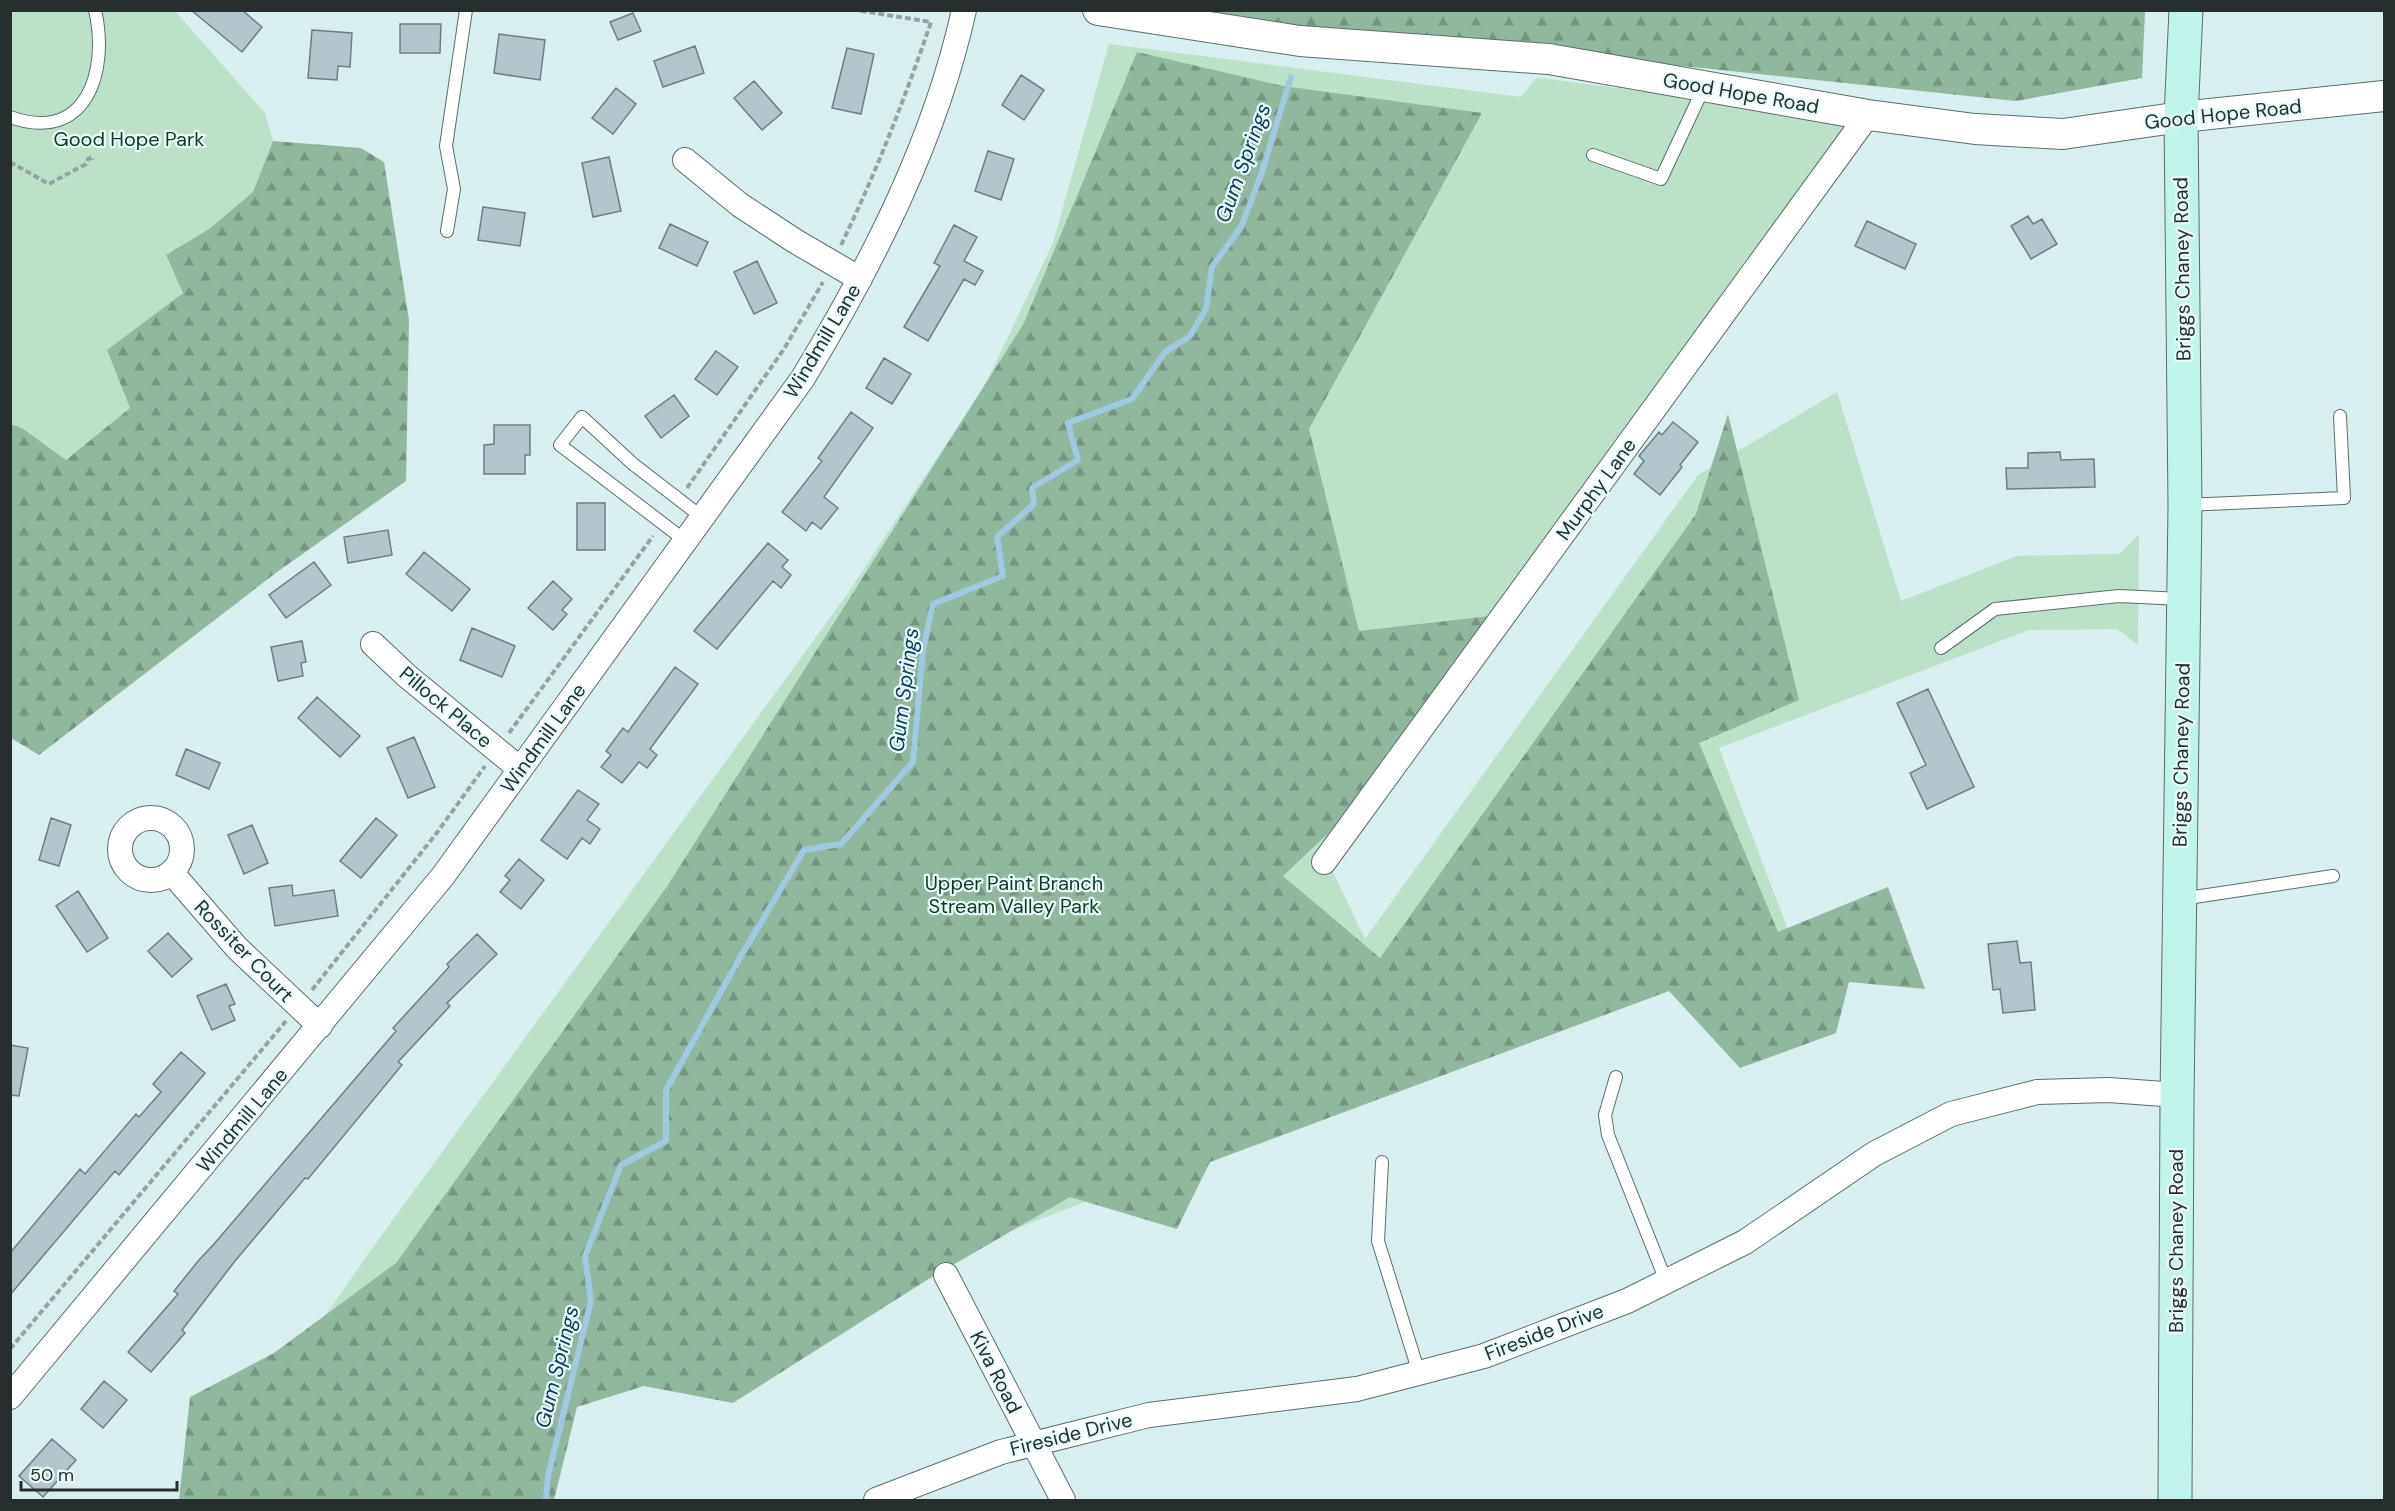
<svg xmlns="http://www.w3.org/2000/svg" width="2395" height="1511" font-family="'DM Sans',sans-serif">
<style>
.green{fill:#bce0c8}
.forest{fill:url(#forest-firs)}
.lines{fill:none;stroke-linecap:round;stroke-linejoin:round}
.stream{stroke:#a0c8df;stroke-width:6}
.building{fill:#b2c5ca;stroke:#6e7f84;stroke-width:1.5}
.service-casing{stroke:#5b6d6d;stroke-width:14}
.minor-casing{stroke:#5b6d6d;stroke-width:26}
.tertiary-casing{stroke:#5b6d6d;stroke-width:32}
.secondary-casing{stroke:#5b6d6d;stroke-width:35}
.path{stroke:#94a4a4;stroke-width:4;stroke-dasharray:6 3;stroke-linecap:butt}
.service{stroke:#fff;stroke-width:12}
.minor{stroke:#fff;stroke-width:24}
.tertiary{stroke:#fff;stroke-width:30}
.secondary{stroke:#c0f4eb;stroke-width:33}
.labels{text-anchor:middle;dominant-baseline:central;stroke-width:4.5;stroke-linejoin:round;paint-order:stroke}
.street-label{font-size:20px;fill:#262e2e;stroke:#e7fcfb}
.park-label{font-size:20px;fill:#0b3a22;stroke:#e7fcfb}
.water-label{font-size:21px;font-style:italic;fill:#083d55;stroke:#e7fcfb}
</style>
<defs>
<pattern id="forest-firs" width="22" height="20" patternUnits="userSpaceOnUse" patternTransform="scale(1.5)"><rect width="22" height="20" fill="#92b79f"/><path d="M5 1l3.5 6h-7zM16 11l3.5 6h-7z" fill="#779582"/></pattern>
</defs>
<rect width="100%" height="100%" fill="#d9eeee"/>
<path class="green" d="M10,11h165l90,102 8,28 -20,51 -44,37 -43,26 17,38 -76,57 23,58 -64,52 -44,-32 -11,-4z
M1109,44l412,53 15,-19 12,1 305,40 -532,728 44,92 333,-464 139,-83 64,209 116,-45 103,-2 19,-20 -1,111 -21,-16 -88,1 -310,118 69,182 -820,317 -771,253 174,-250 477,-657 137,-208 68,-142z"/>
<path class="forest" d="M1161,11h984l-3,67 -126,23z
M1137,52l146,34 199,27 -173,316 50,202 131,-15 -154,210 -53,50 97,82 316,-444 32,-100 71,286 -100,43 79,189 110,-45 37,102 -76,-7 -13,51 -96,35 -71,-77 -459,171 -33,67 -107,-32 -143,83 -194,123 -89,-17 -67,21 -23,93h-375l11,-103 84,-44 122,-90 272,-378 356,-562z
M273,141l88,7 23,14 25,158 -3,161 -129,91 -238,183 -28,-17v-314l11,4 44,32 64,-52 -23,-58 76,-57 -17,-38 43,-26 44,-37z"/>
<g class="lines">
<path class="stream" d="M546,1500l2,-24 43,-175 -6,-45 36,-91 45,-24v-51l72,-129 66,-111 37,-6 72,-82 10,-112 10,-46 70,-28 -6,-39 37,-33 -2,-16 46,-28 -10,-37 64,-24 33,-47 25,-16 16,-27 6,-42 29,-40 20,-52 30,-98"/>
</g>
<path class="building" d="M191,10h51l20,17 -20,25z
M633,13l8,18 -23,9 -8,-18z
M400,24h41l-1,29h-40z
M312,30l40,3 -2,34 -12,-1 -1,14 -29,-2z
M499,34l46,6 -5,40 -46,-7z
M695,46l9,27 -41,14 -9,-26z
M847,48l27,6 -13,60 -29,-6z
M1021,75l23,15 -20,30 -22,-15z
M754,81l28,32 -20,17 -28,-32z
M616,88l20,16 -23,30 -21,-16z
M988,151l26,8 -13,41 -26,-9z
M609,157l12,54 -28,6 -11,-54z
M483,207l42,6 -5,33 -42,-6z
M2028,216l5,8 9,-5 15,25 -26,15 -20,-33z
M1867,221l49,23 -11,25 -50,-23z
M670,224l38,18 -11,24 -38,-18z
M954,225l23,12 -13,24 19,10 -8,14 -11,-6 -36,62 -24,-14 36,-61 -6,-3z
M757,261l20,42 -23,11 -20,-42z
M716,351l22,16 -21,28 -22,-16z
M884,358l27,16 -19,30 -26,-16z
M674,395l15,21 -28,22 -16,-22z
M851,412l22,16 -49,69 14,11 -17,21 -9,-7 -6,9 -24,-19 40,-51 -4,-3z
M1673,422l25,20 -18,23 2,2 -22,28 -26,-21 10,-13 -5,-5 20,-24 3,3z
M494,425h36v30h-5v19h-41v-29l10,-1z
M2060,452l1,8 33,-1 1,28 -88,2 -1,-21h22v-15z
M577,503h28v47h-28z
M388,530l4,25 -44,8 -4,-26z
M768,543l20,17 -6,7 9,8 -10,13 -8,-7 -56,68 -23,-18z
M424,552l46,37 -18,22 -46,-37z
M314,562l17,23 -45,33 -17,-23z
M553,581l19,18 -10,11 5,4 -14,16 -25,-22z
M472,628l43,18 -13,31 -42,-17z
M302,641l4,21 -5,1 2,13 -25,5 -7,-34z
M675,667l23,17 -48,65 7,6 -10,13 -8,-6 -17,21 -21,-16 10,-12 -5,-4 17,-23 5,4z
M1928,689l46,98 -47,22 -17,-36 16,-8 -29,-62z
M317,697l43,39 -20,21 -42,-39z
M414,737l21,50 -27,11 -21,-50z
M186,749l34,14 -11,26 -33,-14z
M578,790l21,14 -12,16 13,9 -10,15 -8,-6 -15,21 -26,-19z
M51,818l20,7 -12,41 -20,-6z
M376,818l21,17 -36,43 -21,-17z
M252,825l16,38 -24,11 -16,-39z
M519,859l25,21 -23,29 -21,-17 10,-12 -5,-4z
M292,885l1,11 41,-6 4,26 -63,10 -6,-38z
M78,891l30,47 -21,14 -31,-46z
M168,933l24,26 -20,18 -24,-26z
M477,934l20,20 -50,49 3,3 -52,56 4,3 -94,114 -3,-1 -70,83 -53,69 3,3 -34,39 -23,-20 50,-58 -4,-3 25,-31 15,-16 182,-213 -3,-3 56,-61 -2,-3z
M2017,941l3,22 11,-1 4,48 -32,3 -3,-24 -7,1 -5,-46z
M226,984l9,20 -6,2 6,14 -23,10 -15,-34z
M10,1045l18,3 -9,48 -9,-1z
M181,1052l24,21 -86,102 -4,-4 -105,124v-42l70,-84 5,5 51,-60 3,3 22,-25 -8,-8z
M104,1381l23,19 -24,28 -22,-19z
M52,1439l24,21 -33,37 -24,-21z"/>
<g class="lines">
<defs>
<path id="service" d="M10,117c77,27 99,-46 85,-107
M1593,155l68,24 43,-92
M447,231l7,-42 -8,-43 20,-136
M2185,505l159,-7 -4,-82
M687,542l-127,-97 22,-28 51,47 70,54
M1941,648l54,-39 124,-13 63,3
M2181,899l152,-23
M1616,1077l-11,38 3,20 58,146
M1382,1162l-4,79 41,132"/>
<path id="minor" d="M685,160l55,45 55,36 65,38
M373,644l34,32 113,93
M120 849a31 31 0 1 1 62 0a31 31 0 1 1-62 0Z
M1324,862l544,-747
M172,873l65,75 83,78
M946,1275l117,225
M10,1397l433,-521 360,-498c69,-114 132,-237 161,-368
M876,1500l125,-48 148,-37 208,-26 127,-33 143,-55 118,-59 129,-88 77,-40 86,-22 72,-2 68,5"/>
<path id="tertiary" d="M1098,10l202,31 249,18 319,56 107,14 88,5 118,-17 203,-21"/>
<path id="secondary" d="M2175,1500l2,-401 8,-594 -4,-388 5,-107"/>
</defs>
<use href="#service" class="service-casing"/>
<use href="#minor" class="minor-casing"/>
<use href="#tertiary" class="tertiary-casing"/>
<use href="#secondary" class="secondary-casing"/>
<path class="path" d="M10,162l39,22 37,-20 2,-5 4,-2 1,3
M841,245c35,-72 64,-147 90,-223l-75,-12
M687,488l97,-139 39,-67
M509,733l144,-197
M312,990l124,-156 49,-68
M10,1349l276,-328"/>
<use href="#service" class="service"/>
<use href="#minor" class="minor"/>
<use href="#tertiary" class="tertiary"/>
<use href="#secondary" class="secondary"/>
</g>
<g class="labels">
<g class="street-label">
<text transform="translate(1741 93) rotate(10)">Good Hope Road</text>
<text transform="translate(2223 114) rotate(-6)">Good Hope Road</text>
<text transform="translate(2182 269) rotate(-91)">Briggs Chaney Road</text>
<text transform="translate(822 341) rotate(-59)">Windmill Lane</text>
<text transform="translate(1596 489) rotate(-54)">Murphy Lane</text>
<text transform="translate(446 707) rotate(40)">Pillock Place</text>
<text transform="translate(543 738) rotate(-54)">Windmill Lane</text>
<text transform="translate(2181 755) rotate(-89)">Briggs Chaney Road</text>
<text transform="translate(244 951) rotate(46)">Rossiter Court</text>
<text transform="translate(242 1120) rotate(-50)">Windmill Lane</text>
<text transform="translate(2176 1241) rotate(-90)">Briggs Chaney Road</text>
<text transform="translate(1544 1332) rotate(-21)">Fireside Drive</text>
<text transform="translate(996 1372) rotate(63)">Kiva Road</text>
<text transform="translate(1071 1434) rotate(-14)">Fireside Drive</text>
</g>
<g class="park-label">
<text x="129" y="139">Good Hope Park</text>
<text x="1014" y="883">Upper Paint Branch<tspan x="1014" dy="23">Stream Valley Park</tspan></text>
</g>
<g class="water-label">
<text transform="translate(1243 163) rotate(-70)">Gum Springs</text>
<text transform="translate(904 690) rotate(-83)">Gum Springs</text>
<text transform="translate(557 1367) rotate(-76)">Gum Springs</text>
</g>
</g>
<rect width="2395" height="1511" fill="none" stroke="#262e2e" stroke-width="24"/>
<path d="M21 1481v9h156v-9" fill="none" stroke="#262e2e" stroke-width="3"/>
<text x="30" y="1481" font-size="18" fill="#262e2e" stroke="#e7fcfb" stroke-width="4.5" paint-order="stroke">50 m</text>
</svg>
